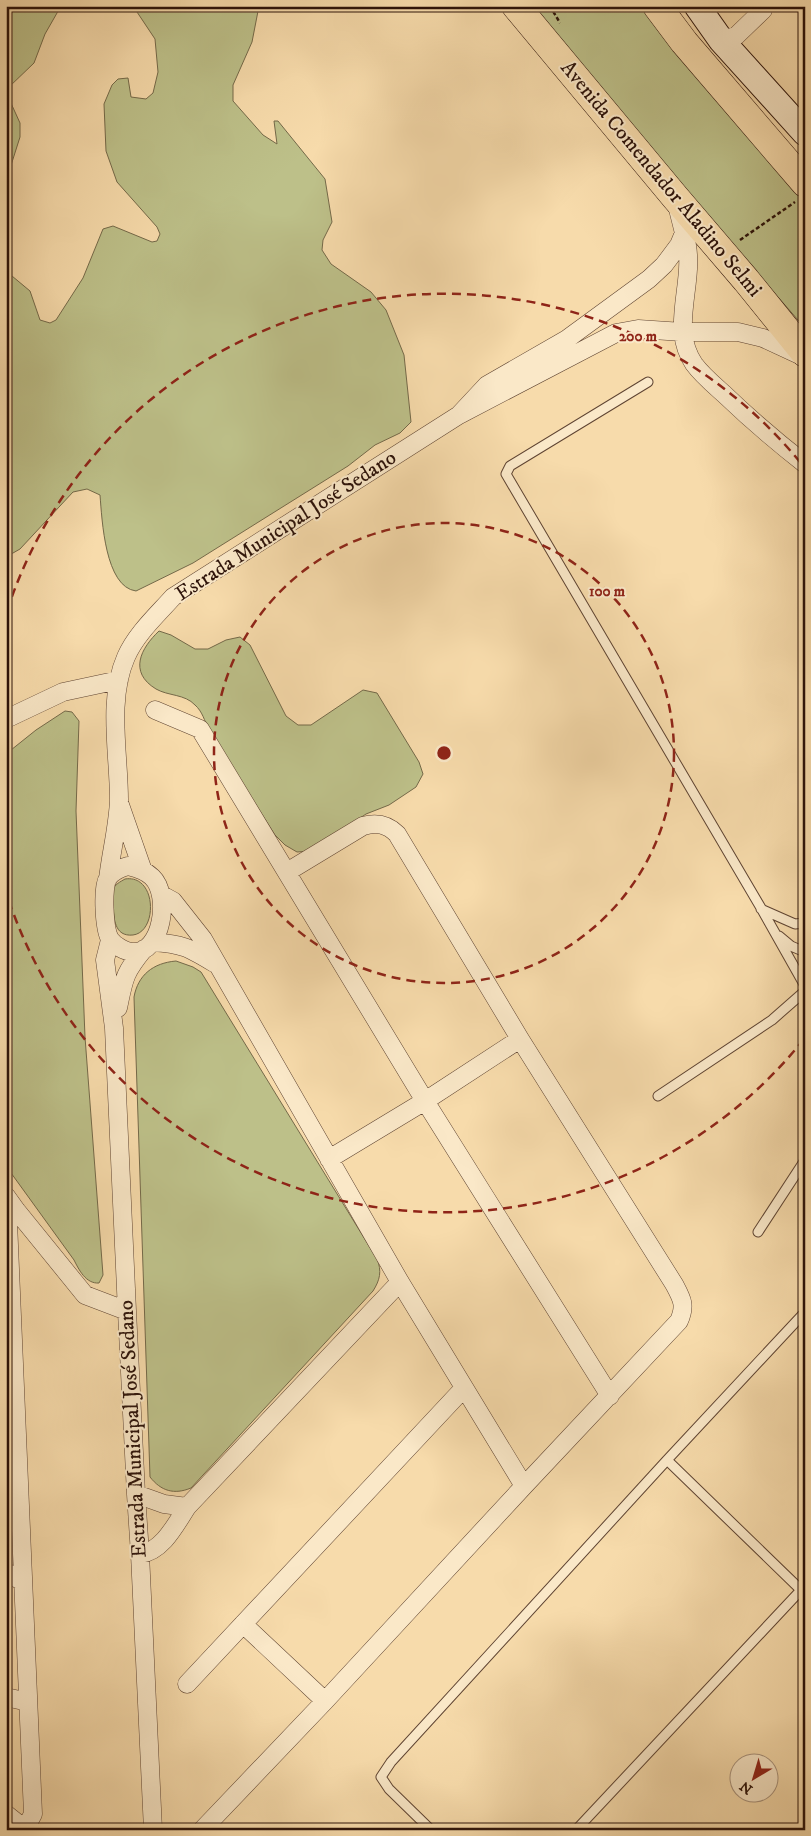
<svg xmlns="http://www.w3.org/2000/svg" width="811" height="1836" font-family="'IM FELL DW Pica',serif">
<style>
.green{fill:#bdc089;stroke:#746949}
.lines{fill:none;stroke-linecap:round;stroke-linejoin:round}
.lane-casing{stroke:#5f4432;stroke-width:11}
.street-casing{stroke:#5f4432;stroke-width:19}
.secondary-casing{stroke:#2c1209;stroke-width:27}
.primary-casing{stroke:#2c1209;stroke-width:29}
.path{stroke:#2c1209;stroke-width:2.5;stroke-dasharray:4 2.5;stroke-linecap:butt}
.lane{stroke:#fae8c8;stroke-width:9}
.street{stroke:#fae8c8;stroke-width:18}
.secondary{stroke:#fae8c8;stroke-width:25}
.primary{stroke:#f7dbab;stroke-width:28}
.ring{fill:none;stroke:#8f2418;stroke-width:2.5;stroke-dasharray:9 6}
.labels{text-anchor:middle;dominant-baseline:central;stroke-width:4;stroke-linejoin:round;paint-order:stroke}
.street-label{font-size:21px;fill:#2c1209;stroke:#fae8c8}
.centre{fill:#8f2418;stroke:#fae8c8;stroke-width:2.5}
.ring-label{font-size:15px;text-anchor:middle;font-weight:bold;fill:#8f2418;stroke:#fae8c8;stroke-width:4;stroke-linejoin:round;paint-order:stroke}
</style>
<rect width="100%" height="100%" fill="#f7dbab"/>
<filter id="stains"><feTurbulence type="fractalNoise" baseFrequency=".004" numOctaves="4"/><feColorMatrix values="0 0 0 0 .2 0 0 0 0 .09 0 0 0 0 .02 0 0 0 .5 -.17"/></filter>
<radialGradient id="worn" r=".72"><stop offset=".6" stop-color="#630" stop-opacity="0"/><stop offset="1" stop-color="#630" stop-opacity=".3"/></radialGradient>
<path class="green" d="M6,6h55l-16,28 -11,29 -25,24 1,14 10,22v14l-14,44z
M133,6h126l-7,36 -19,43v16l30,34 14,9 -3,-23h4l47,58 7,43 -9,18 -1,10 9,14 40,28 15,18 18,45 7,67 -11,11 -25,12 -27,21 -155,97 -57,28c-31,-4 -34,-71 -36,-96l-13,-6 -14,3 -53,57 -14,8v-286l24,20 10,29 10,3 6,-3 27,-42 20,-49 10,-3 39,16 5,-1 3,-7 -3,-7 -40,-45 -11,-31 -2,-47 8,-19 6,-6 10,-1 3,19 15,2 7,-6 5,-21 -3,-33z
M529,6h115l161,188v134l-262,-300z
M159,631l12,4 24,14h13l18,-9 14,-3 10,8 36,71 12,9h13l52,-35 14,3 42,69 4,12 -7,13 -27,18 -23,9 -55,37 -14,1 -12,-7 -10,-10 -67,-106c-3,-8 -6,-18 -13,-24 -10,-11 -27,-9 -39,-16 -28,-17 -15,-41 3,-58z
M65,711l7,1 7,9 -3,90 9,226 18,238 -4,8c-13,1 -20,-13 -25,-23l-68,-94v-412l30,-24z
M125,879c32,-5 33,53 8,56 -19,2 -19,-17 -20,-30 0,-5 -1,-11 0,-15 2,-6 7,-8 12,-11z
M176,961l17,6 8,5 176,287c5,12 3,21 -4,32l-182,197c-17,7 -30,3 -41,-11l-16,-480c4,-22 19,-34 42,-36z"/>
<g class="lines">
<defs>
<path id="lane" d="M648,382l-138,84 -4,8 255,434 44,78
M761,909l34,15 10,-1
M779,936l12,10 14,6
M658,1096l114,-76 33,-29
M758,1232l47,-72
M667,1460l134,130 4,-4
M431,1830l-42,-41 -8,-12 10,-15 276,-302 138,-148
M576,1830l225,-240 4,3"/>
<path id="street" d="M721,40l15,-4 27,-26v-4
M677,205l7,28 -5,12 -15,20 -15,14 -82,60 -80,46 -28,30 157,-82 22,-4 45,3h55l25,6 39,18
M684,233c11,34 -3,65 -1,99 1,11 5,23 11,32 8,11 20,21 30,30 26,25 53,48 81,70
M155,710l45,19 225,372 185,295
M6,719l57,-27 56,-12
M120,805l23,66
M128,866c8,2 17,4 24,11 19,18 10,77 -19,75 -8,0 -19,-7 -23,-13 -6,-10 -8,-52 -2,-61 5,-7 12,-10 20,-12z
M108,879c3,-26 10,-53 11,-79 0,-46 -12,-100 7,-143 10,-23 31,-42 47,-60l286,-182
M162,895l11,6 30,38 197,343 124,204
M110,940l-5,20 9,68 13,283 9,183 4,60 13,276
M152,942c30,2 36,5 62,21
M118,1008c6,-29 6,-35 26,-59
M329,1159l96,-58 95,-62
M6,1196l10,14 69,85 42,16
M16,1210l-8,12 25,592 -8,15
M136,1494l28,10 23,3
M140,1554c22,-2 36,-30 47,-47l213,-225
M6,1572l17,10
M243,1624l82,77
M187,1684l277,-296
M6,1697l22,5
M6,1814l20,16
M202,1830l123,-129 199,-215 155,-165c7,-16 3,-22 -5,-37l-154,-245 -123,-205c-10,-10 -20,-12 -34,-8l-76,46"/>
<path id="secondary" d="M697,6l24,34 84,93"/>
<path id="primary" d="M516,6l159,191 71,83 59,73
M657,6l27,36 121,141"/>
</defs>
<use href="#lane" class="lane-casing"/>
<use href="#street" class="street-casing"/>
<use href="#secondary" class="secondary-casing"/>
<use href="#primary" class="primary-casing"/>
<path class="path" d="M550,6l10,17
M740,240l55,-38"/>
<use href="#lane" class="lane"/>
<use href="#street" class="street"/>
<use href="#secondary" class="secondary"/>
<use href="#primary" class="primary"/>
</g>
<g class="ring">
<circle cx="444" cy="753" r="230"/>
<path d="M804 1039A460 460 0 0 1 7 895M7 611A460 460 0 0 1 804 467"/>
</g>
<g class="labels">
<g class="street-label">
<text transform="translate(661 179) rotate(50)">Avenida Comendador Aladino Selmi</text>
<text transform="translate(286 526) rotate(-33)">Estrada Municipal José Sedano</text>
<text transform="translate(133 1429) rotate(-93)">Estrada Municipal José Sedano</text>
</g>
</g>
<circle cx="444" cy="753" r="8" class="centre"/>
<g class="ring-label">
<text x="638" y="341">200 m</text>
<text x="607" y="596">100 m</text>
</g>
<rect width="811" height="1836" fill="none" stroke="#f7dbab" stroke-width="25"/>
<rect x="8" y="8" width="796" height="1821" fill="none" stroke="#2c1209" stroke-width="2.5"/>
<rect x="12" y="12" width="786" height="1811" fill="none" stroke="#2c1209"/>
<g transform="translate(754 1778) rotate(218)"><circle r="24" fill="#fae8c8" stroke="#a8927c"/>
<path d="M0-4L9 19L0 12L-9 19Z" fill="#8f2418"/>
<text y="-8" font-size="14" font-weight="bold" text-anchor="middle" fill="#2c1209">N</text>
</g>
<rect width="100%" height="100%" filter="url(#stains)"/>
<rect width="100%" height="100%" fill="url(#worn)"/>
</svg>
